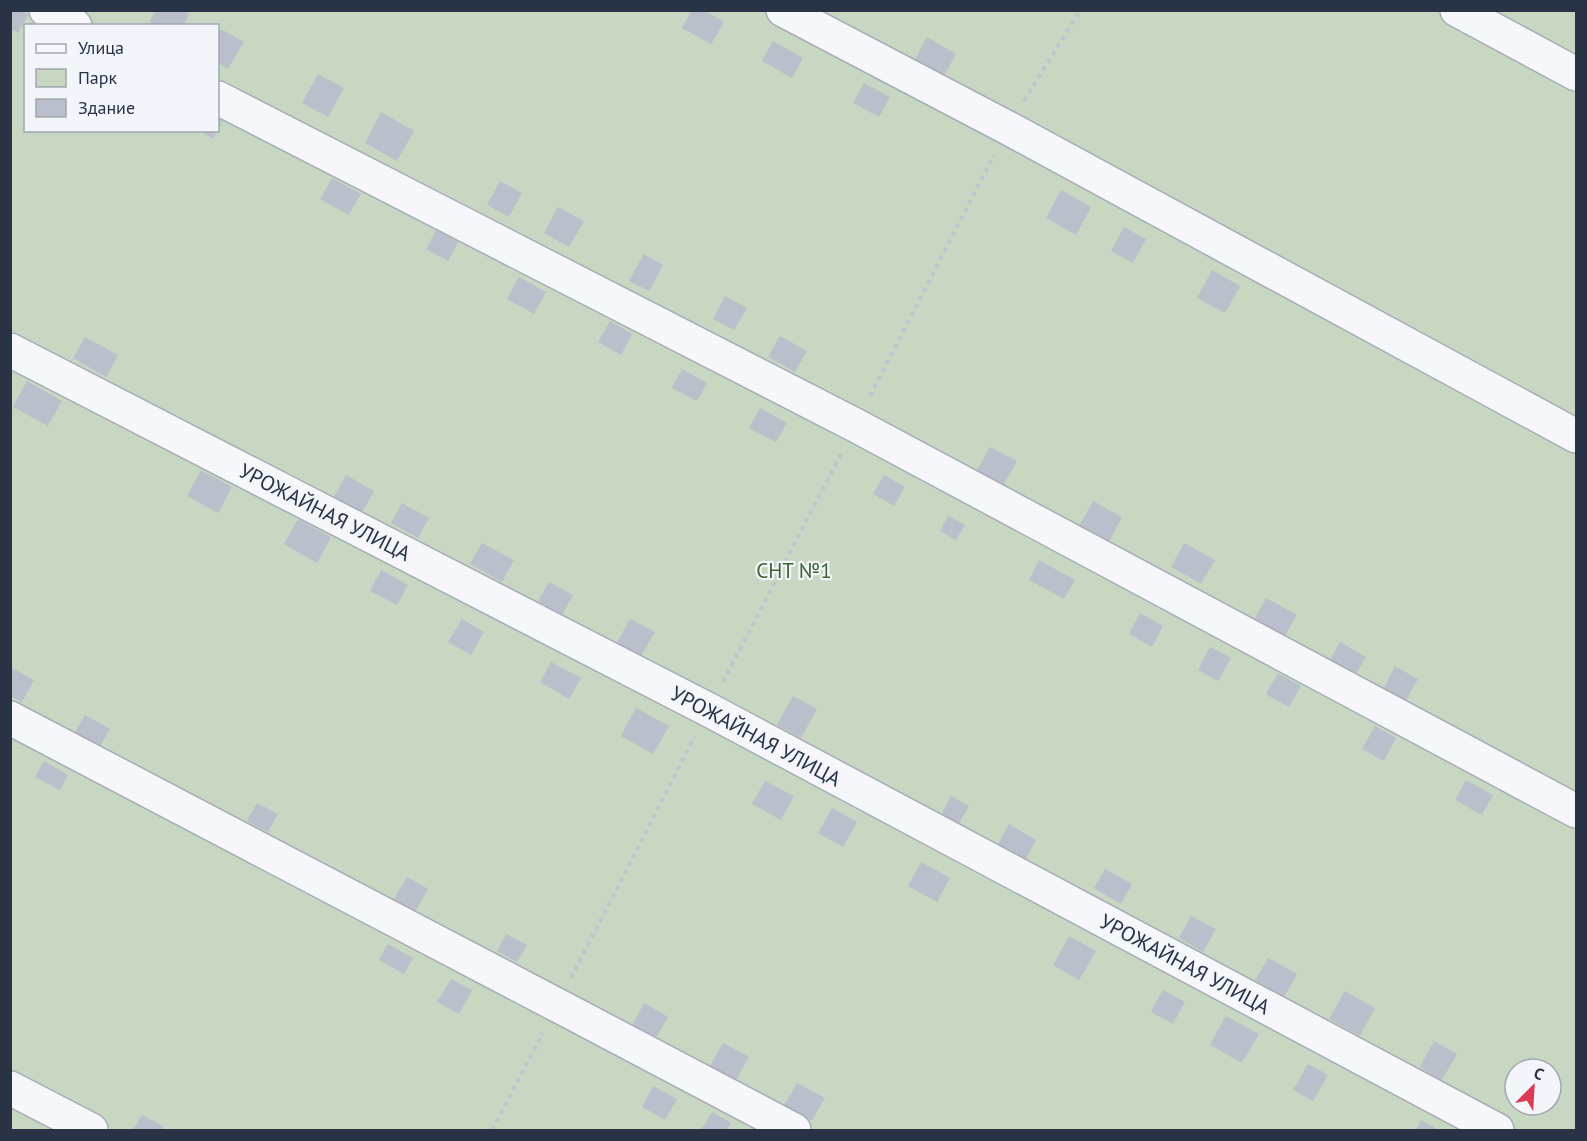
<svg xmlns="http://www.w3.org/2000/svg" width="1587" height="1141" font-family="'PT Sans',sans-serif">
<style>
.green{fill:#c7d7c2;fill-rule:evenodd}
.building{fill:#b9bfcb}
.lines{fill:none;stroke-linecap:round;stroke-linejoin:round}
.minor-casing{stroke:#a6adb7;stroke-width:36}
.path{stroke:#c0c4cb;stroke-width:4;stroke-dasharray:4.5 4.5;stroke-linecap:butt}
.minor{stroke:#f6f7fa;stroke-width:33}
.labels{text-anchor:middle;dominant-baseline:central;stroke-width:4.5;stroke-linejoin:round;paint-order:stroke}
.street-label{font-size:21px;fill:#283346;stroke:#f2f5f9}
.park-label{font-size:21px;fill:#3d6433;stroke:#f2f5f9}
</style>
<rect width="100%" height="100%" fill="#e2e6ec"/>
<path class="green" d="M11,11h1565v1119h-1565zM26,26h192v104h-192zM1515,1069h36v36h-36z"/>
<path class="building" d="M10,10h11l7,5 -10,18 -8,-4z
M156,10h26l7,4 -6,12h-29l-5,-3z
M692,10h12l20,12 -13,22 -29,-16z
M221,29l23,13 -16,27 -10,-6v-29z
M927,37l29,17 -13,24 -29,-16z
M773,41l30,17 -11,20 -30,-17z
M318,74l26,14 -16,29 -26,-14z
M864,83l26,14 -11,20 -26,-14z
M218,112l7,4 -12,23 -15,-9h20z
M381,112l33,19 -17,30 -32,-18z
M332,178l29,16 -12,21 -29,-16z
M500,181l22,12 -13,24 -22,-12z
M1061,190l30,17 -15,28 -30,-17z
M558,207l26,14 -15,26 -25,-14z
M1124,227l22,12 -13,24 -22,-12z
M436,230l22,12 -10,19 -22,-12z
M644,254l19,11 -14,26 -20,-10z
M1212,270l28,16 -15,27 -28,-15z
M519,277l27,15 -12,22 -27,-15z
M725,296l22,12 -13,22 -21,-11z
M610,321l22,13 -11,21 -23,-13z
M780,336l27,15 -12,21 -27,-15z
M85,337l33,18 -12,22 -33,-19z
M682,369l25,14 -10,18 -25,-13z
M27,381l35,20 -14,25 -35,-19z
M760,408l27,15 -11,19 -27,-14z
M990,447l27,14 -15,26 -26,-15z
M201,470l31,17 -14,26 -31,-17z
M346,475l28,16 -14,25 -28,-16z
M884,475l21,12 -11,19 -21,-12z
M1093,501l29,16 -13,25 -30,-16z
M402,503l27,15 -11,20 -27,-15z
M948,516l17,9 -9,15 -16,-9z
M298,519l33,18 -14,26 -33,-19z
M482,543l32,17 -12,22 -32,-18z
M1184,543l31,17 -14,24 -30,-17z
M1039,560l36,20 -11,19 -35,-19z
M381,570l27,15 -11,20 -27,-14z
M549,582l24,13 -11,20 -24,-14z
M1266,598l31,17 -14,24 -30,-17z
M1140,613l23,13 -11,21 -23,-13z
M462,619l22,13 -13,23 -23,-13z
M630,619l25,13 -16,27 -24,-13z
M1340,642l26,15 -12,20 -26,-14z
M1210,647l21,11 -13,23 -20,-11z
M551,662l30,16 -12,21 -29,-17z
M1395,666l23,13 -12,21 -22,-12z
M10,667l24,13 -12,22 -12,-6z
M1278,673l23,13 -12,21 -23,-13z
M793,696l24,13 -16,29 -24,-13z
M636,708l33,18 -16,28 -32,-18z
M85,715l25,14 -10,17 -25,-14z
M1375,726l21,12 -12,23 -22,-12z
M44,761l24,14 -8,15 -25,-13z
M1466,780l27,15 -11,20 -27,-15z
M765,781l29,15 -13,24 -29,-16z
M951,796l18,10 -14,24 -17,-10z
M257,803l21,11 -10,18 -21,-11z
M832,808l25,14 -14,25 -25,-14z
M1009,824l27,16 -12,22 -27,-16z
M921,862l29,16 -13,24 -29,-16z
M1105,869l27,15 -11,20 -27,-16z
M407,877l21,12 -13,23 -21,-13z
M1191,916l25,13 -13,23 -24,-14z
M506,934l21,11 -10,17 -20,-11z
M1069,936l27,15 -17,29 -26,-15z
M388,944l25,14 -9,16 -25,-14z
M1268,958l29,16 -13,23 -29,-17z
M451,979l21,11 -13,24 -22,-12z
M1163,990l22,12 -12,22 -22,-12z
M1345,991l30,17 -15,28 -31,-17z
M644,1003l24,14 -13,22 -23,-13z
M1226,1016l33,18 -17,29 -32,-18z
M1434,1041l23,13 -15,26 -22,-13z
M723,1043l26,14 -13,23 -26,-14z
M1308,1064l20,11 -15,26 -20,-11z
M797,1083l28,15 -13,23 -28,-15z
M653,1086l24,13 -12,21 -23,-13z
M712,1112l19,11 -4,7h-26z
M142,1115l21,11 -2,4h-28z
M1421,1120l18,10h-23z"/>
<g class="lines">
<defs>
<path id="minor" d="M46,10l29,16
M783,10l225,118 568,308
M1457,10l119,64
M218,98l637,327 721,386
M10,350l699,360 788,420
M10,718l547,287 237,125
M10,1088l81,42"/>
</defs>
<use href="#minor" class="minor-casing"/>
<path class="path" d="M1024,101l56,-91
M870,396l124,-241
M723,682l118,-228
M571,978l124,-242
M492,1130l51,-97"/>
<use href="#minor" class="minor"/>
</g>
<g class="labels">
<g class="street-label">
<text transform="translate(325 512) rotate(27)">УРОЖАЙНАЯ УЛИЦА</text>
<text transform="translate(756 736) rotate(28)">УРОЖАЙНАЯ УЛИЦА</text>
<text transform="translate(1185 964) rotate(28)">УРОЖАЙНАЯ УЛИЦА</text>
</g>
<g class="park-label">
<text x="794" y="570">СНТ №1</text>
</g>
</g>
<rect width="1587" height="1141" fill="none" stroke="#283346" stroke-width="24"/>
<rect x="24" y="24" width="195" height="108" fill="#f2f5f9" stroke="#a1a7b1" stroke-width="1.5"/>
<rect x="36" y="44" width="30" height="9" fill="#f6f7fa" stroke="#a1a7b1" stroke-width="1.5"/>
<text x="78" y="54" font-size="18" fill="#283346">Улица</text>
<rect x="36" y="69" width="30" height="18" fill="#c7d7c2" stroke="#a1a7b1" stroke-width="1.5"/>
<text x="78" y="84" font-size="18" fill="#283346">Парк</text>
<rect x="36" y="99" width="30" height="18" fill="#b9bfcb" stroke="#a1a7b1" stroke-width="1.5"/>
<text x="78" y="114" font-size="18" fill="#283346">Здание</text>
<g transform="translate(1533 1087) rotate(24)"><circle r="28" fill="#f2f5f9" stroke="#a1a7b1" stroke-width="1.5"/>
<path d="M0-4.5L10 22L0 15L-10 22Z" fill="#de3a53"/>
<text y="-9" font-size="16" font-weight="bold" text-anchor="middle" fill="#283346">С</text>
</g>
</svg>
